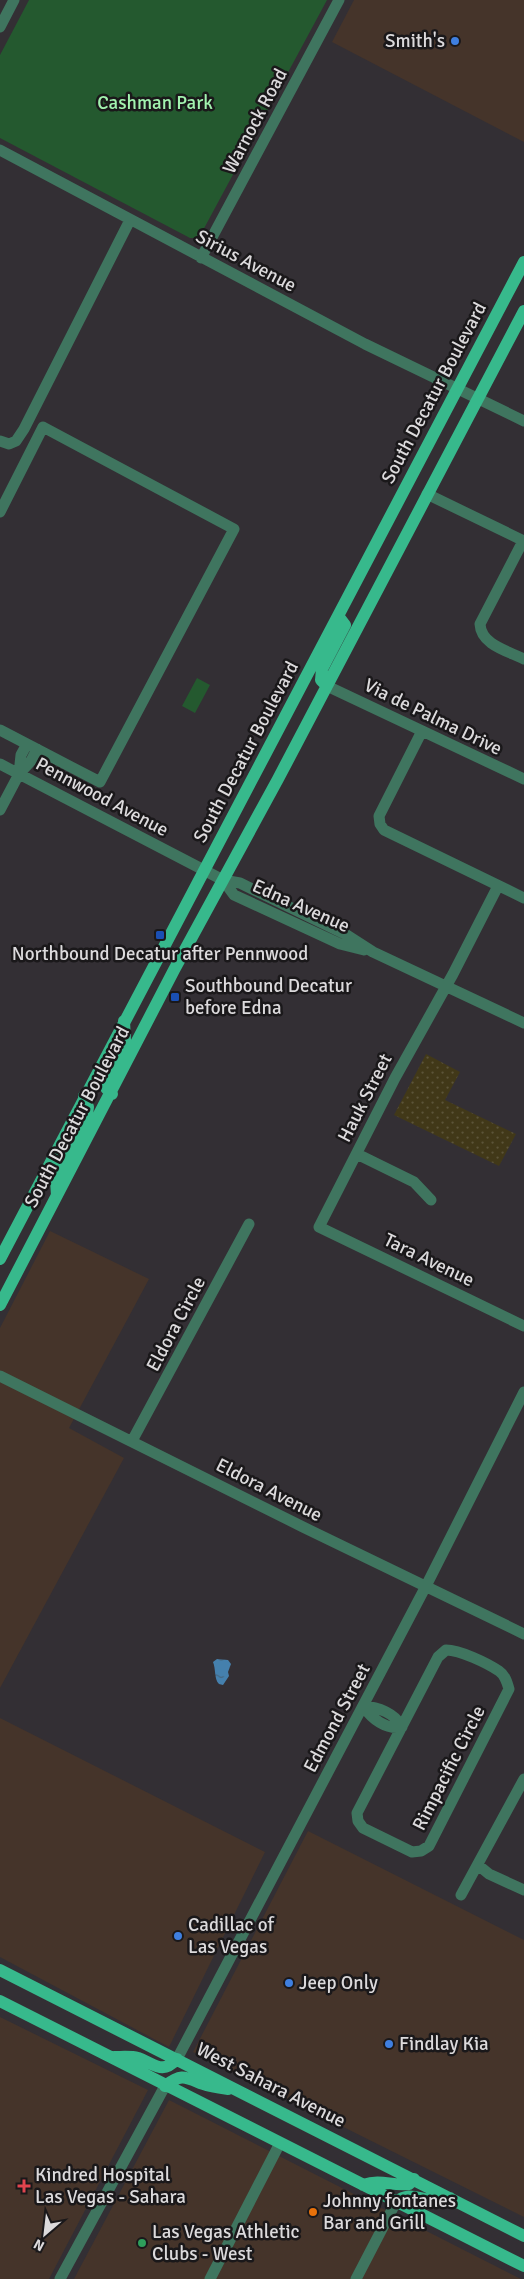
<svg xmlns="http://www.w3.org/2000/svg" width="524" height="2279" font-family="Signika,sans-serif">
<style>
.commercial{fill:#45342a}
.sand{fill:url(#sand-dots)}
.green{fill:#24592f}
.water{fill:url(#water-ripples)}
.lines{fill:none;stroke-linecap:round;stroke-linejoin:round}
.minor{stroke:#3f755f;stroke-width:11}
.major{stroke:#37b98c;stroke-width:12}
.shop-dot{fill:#3f7fe0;stroke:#1a181a;stroke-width:2}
.transit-dot{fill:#1a4fb4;stroke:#1a181a;stroke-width:2}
.health-dot{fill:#e0444e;stroke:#1a181a;stroke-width:2}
.food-dot{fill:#e8710a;stroke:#1a181a;stroke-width:2}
.leisure-dot{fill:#2e9e5b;stroke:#1a181a;stroke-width:2}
.labels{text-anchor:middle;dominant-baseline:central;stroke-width:5;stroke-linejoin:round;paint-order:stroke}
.poi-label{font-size:19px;fill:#dcdadc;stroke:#1a181a;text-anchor:start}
.park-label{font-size:19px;fill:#a2f3af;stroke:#1a181a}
.street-label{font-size:19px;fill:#dcdadc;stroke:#1a181a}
</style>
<defs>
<pattern id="sand-dots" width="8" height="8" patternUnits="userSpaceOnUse" patternTransform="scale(1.25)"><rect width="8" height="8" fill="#413818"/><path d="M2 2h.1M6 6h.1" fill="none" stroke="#5c5439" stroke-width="1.8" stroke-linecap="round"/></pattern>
<pattern id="water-ripples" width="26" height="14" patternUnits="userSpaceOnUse" patternTransform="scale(1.25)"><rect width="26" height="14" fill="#4580ad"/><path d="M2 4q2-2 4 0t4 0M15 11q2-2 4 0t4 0" fill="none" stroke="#446782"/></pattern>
</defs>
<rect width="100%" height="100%" fill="#332f34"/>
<path class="commercial" d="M354,0h170v142l-192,-100z
M50,1231l99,48 -80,149 55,30 -124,230v-360z
M0,1718l265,134 -96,195 -169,-90z
M308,1831l216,109v277l-331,-165z
M0,2017l148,73 -99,189h-49z
M169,2100l352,179h-447z"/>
<path class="sand" d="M426,1054l34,18 -15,28 71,34 -17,32 -105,-51z"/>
<path class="green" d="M29,0h298l-126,234 -5,4h-6l-190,-100v-83z
M197,678l13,7 -15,28 -13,-7z"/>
<path class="water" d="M217,1659l11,1 3,4 -3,8 1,4 -6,9 -4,-1c-5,-5 -3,-15 -6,-22z"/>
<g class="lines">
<path class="minor" d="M0,27l14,-27
M0,150l365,194 159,77
M201,258l138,-258
M0,441l9,3 7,-3 8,-12 106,-209
M427,494l97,47
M0,512l43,-85 191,102 -134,253 -100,-52
M523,541l-43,83c1,21 28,27 44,35
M327,686l197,93
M422,731l-43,85 1,8 4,6 140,68
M0,764l223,116 17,3 37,18 68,33 28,18 151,71
M19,774l2,-19 6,-11
M0,810l19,-36 12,-13 6,-12
M223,880l11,15 106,49 24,6
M498,886l-45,88 -58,104 -76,149 205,99
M357,1154l57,28 17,18
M0,1376l303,151 221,107
M132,1441l117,-217
M446,1650c14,0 41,13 53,21 6,4 8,11 10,18l-80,157 -8,5 -9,1 -49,-24 -5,-7 -1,-8 81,-156z
M363,1706c15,1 32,7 39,21 -16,3 -30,-8 -39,-21z
M478,1865l11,9 35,16
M461,1895l63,-116
M177,2059l249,-473 98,-194
M60,2279l105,-193
M210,2279l70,-136
M356,2279l40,-77"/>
<path class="major" d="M327,686l-6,-6 1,-11 23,-44 -6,-8
M112,1094l-6,-6v-6l19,-42 -1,-19
M57,1195l-1,-15 3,-8 27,-52 2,-13 -4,-11
M0,1259l524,-997
M0,1305l174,-335 104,-191 246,-468
M0,1970l524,266
M0,2001l524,265
M114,2057c8,0 17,-1 24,1 17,6 24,17 39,1
M165,2086c17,-13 20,-9 38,-2 8,3 17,4 25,5
M363,2185c19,-6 27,1 46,-1l5,-5
M396,2202c12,-10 21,-4 34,-2 6,1 14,-2 20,-2"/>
</g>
<g class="shop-dot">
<circle cx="455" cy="41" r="5"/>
<circle cx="178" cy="1936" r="5"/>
<circle cx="289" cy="1983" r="5"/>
<circle cx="389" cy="2044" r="5"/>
</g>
<g class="transit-dot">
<rect x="155" y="930" width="10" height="10" rx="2.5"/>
<rect x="170" y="992" width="10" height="10" rx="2.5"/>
</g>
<path class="health-dot" d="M21.5 2178.5h5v5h5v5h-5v5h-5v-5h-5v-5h5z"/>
<circle class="food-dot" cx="313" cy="2212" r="5"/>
<circle class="leisure-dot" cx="142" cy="2243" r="5"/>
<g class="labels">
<g class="poi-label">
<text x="445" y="41" text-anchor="end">Smith's</text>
<text x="160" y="954" text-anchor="middle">Northbound Decatur after Pennwood</text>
<text x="185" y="986">Southbound Decatur<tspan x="185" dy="22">before Edna</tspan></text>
<text x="188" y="1925">Cadillac of<tspan x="188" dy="22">Las Vegas</tspan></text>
<text x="299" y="1983">Jeep Only</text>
<text x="399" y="2044">Findlay Kia</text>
<text x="35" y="2175">Kindred Hospital<tspan x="35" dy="22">Las Vegas - Sahara</tspan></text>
<text x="323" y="2201">Johnny fontanes<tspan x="323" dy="22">Bar and Grill</tspan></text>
<text x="152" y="2232">Las Vegas Athletic<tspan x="152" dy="22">Clubs - West</tspan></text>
</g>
<g class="park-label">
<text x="155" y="103">Cashman Park</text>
</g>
<g class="street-label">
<text transform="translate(255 121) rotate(-62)">Warnock Road</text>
<text transform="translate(246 261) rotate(28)">Sirius Avenue</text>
<text transform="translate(434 393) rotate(-62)">South Decatur Boulevard</text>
<text transform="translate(433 717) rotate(26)">Via de Palma Drive</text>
<text transform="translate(246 752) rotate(-62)">South Decatur Boulevard</text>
<text transform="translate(102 797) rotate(28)">Pennwood Avenue</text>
<text transform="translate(301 906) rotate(24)">Edna Avenue</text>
<text transform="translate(365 1098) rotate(-63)">Hauk Street</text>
<text transform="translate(77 1117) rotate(-62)">South Decatur Boulevard</text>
<text transform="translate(429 1260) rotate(26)">Tara Avenue</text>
<text transform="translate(176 1324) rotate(-62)">Eldora Circle</text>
<text transform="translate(269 1490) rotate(27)">Eldora Avenue</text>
<text transform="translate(337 1718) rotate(-62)">Edmond Street</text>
<text transform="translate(449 1768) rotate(-63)">Rimpacific Circle</text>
<text transform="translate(271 2085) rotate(27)">West Sahara Avenue</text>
</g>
</g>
<g transform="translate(45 2234) rotate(208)" stroke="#1a181a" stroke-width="4" paint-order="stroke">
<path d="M0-4L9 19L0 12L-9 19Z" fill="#dcdadc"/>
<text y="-8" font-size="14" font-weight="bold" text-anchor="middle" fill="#dcdadc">N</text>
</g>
</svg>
